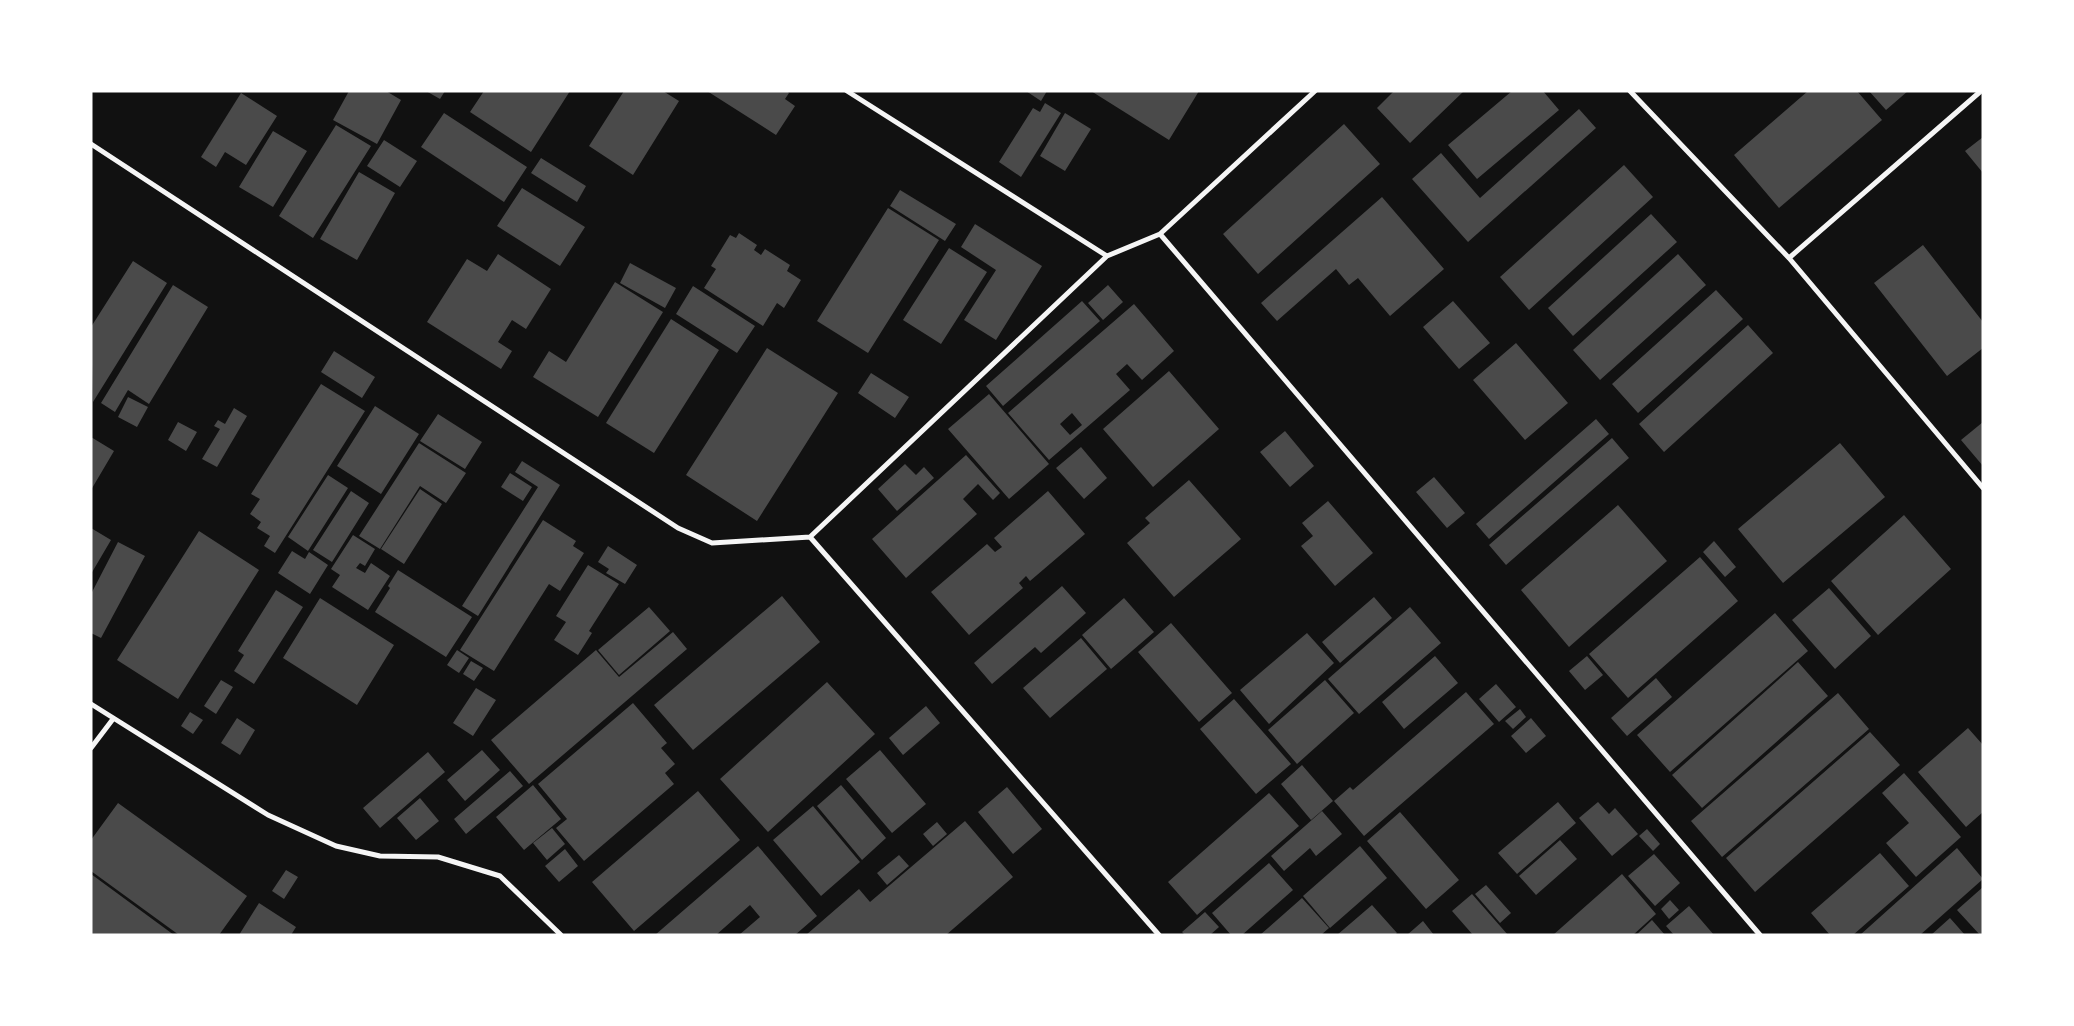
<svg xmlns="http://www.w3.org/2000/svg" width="2074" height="1026" font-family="'Archivo Narrow',sans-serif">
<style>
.building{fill:#4a4a4a;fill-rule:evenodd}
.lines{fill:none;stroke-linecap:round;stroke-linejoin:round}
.minor{stroke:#f5f5f5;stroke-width:5}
</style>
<rect width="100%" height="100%" fill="#111"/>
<path class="building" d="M349,91h37l15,9 -24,44 -44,-24z
M426,91h19l-5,8z
M484,91h86l-39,61 -61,-40z
M624,91h39l16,10 -46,74 -44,-29z
M707,91h80l2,2 -4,6 10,7 -19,29z
M1026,91h21l-6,10z
M1091,91h108l-30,49z
M1394,91h70l-54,52 -33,-35z
M1512,91h31l16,19 -82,69 -29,-34z
M1808,91h49l25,29 -103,88 -45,-53z
M1869,91h39l-22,19z
M241,93l36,23 -31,49 -21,-13 -9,15 -15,-10z
M1045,103l16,10 -40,64 -22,-15 34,-54 7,4z
M1579,109l17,19 -128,114 -56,-63 29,-26 39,45z
M444,113l83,54 -23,35 -83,-55z
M1065,113l26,16 -26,42 -25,-15z
M1344,124l36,40 -122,110 -35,-40z
M336,125l35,21 -58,92 -34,-22z
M273,131l34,20 -34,56 -34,-20z
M1983,137v36l-18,-22z
M384,140l33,21 -17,26 -33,-21z
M541,158l45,28 -9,16 -46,-29z
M1624,165l29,32 -124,113 -29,-33z
M359,172l36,21 -38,67 -37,-21z
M522,188l63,39 -25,39 -63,-40z
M900,190l56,34 -11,17 -55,-35z
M1382,197l62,72 -54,47 -32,-38 -9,7 -13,-16 -59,52 -16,-18z
M888,208l51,32 -71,113 -51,-32z
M1651,214l26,28 -104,94 -25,-28z
M975,224l67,42 -46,74 -32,-20 32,-50 -35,-23z
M739,233l18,12 -3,5 7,5 4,-6 25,16 -3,6 14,9 -17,28 -7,-5 -14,23 -59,-38 12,-19 -5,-3 19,-31 6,3z
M1923,245l60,77v26l-36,28 -73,-93z
M949,248l38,24 -46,72 -38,-24z
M498,254l53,35 -25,40 -14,-9 -14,22 14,9 -11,18 -74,-47 40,-63 20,12z
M1678,254l28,31 -106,95 -27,-30z
M133,261l34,22 -74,119 -2,-75z
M630,263l46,25 -11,20 -45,-25z
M615,282l48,30 -65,105 -65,-40 16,-26 17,11z
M173,285l35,22 -59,97 -21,-14 -13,22 -14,-9z
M1108,285l15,17 -20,18 -15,-17z
M693,286l62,40 -18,27 -61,-39z
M1716,290l27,29 -105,94 -26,-29z
M1082,301l18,20 -97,85 -17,-20z
M1453,301l37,42 -31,26 -36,-42z
M1134,304l40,47 -32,29 -15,-16 -11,10 14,16 -81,70 -41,-47zM1072,413l10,12 -12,10 -10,-11z
M671,319l48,31 -65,103 -48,-30z
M1748,325l25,28 -109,99 -25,-28z
M1516,343l52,60 -43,37 -52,-60z
M767,348l71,45 -81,128 -71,-46z
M334,351l41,26 -13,21 -41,-26z
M1169,371l50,58 -66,58 -50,-58z
M871,373l38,24 -14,21 -37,-25z
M321,384l44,27 -90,142 -11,-7 6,-10 -13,-8 4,-6 -11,-8 10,-15 -9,-5z
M989,394l60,70 -40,35 -61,-70z
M128,397l20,10 -11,20 -19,-10z
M375,406l44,28 -38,60 -44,-28z
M234,408l13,8 -30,51 -15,-8 18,-30 -6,-3 4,-6 7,4z
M438,414l44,28 -17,27 -45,-28z
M1596,419l13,15 -120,105 -13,-15z
M178,422l19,10 -11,19 -18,-11z
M1983,422v44l-22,-26z
M1285,431l29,35 -24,21 -30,-35z
M91,437l23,14 -23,39z
M1612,438l17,20 -123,107 -17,-20z
M419,443l47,30 -20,30 -26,-17 -40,63 -21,-13z
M1840,443l45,54 -102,86 -45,-54z
M1081,447l26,31 -23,21 -28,-31z
M966,455l34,38 -7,7 -15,-16 -15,15 14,15 -71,64 -34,-39z
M522,461l38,24 -82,131 -16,-10 76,-119 -23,-15z
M905,464l11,11 8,-8 10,11 -37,33 -19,-22z
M510,473l22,14 -9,14 -22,-14z
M328,475l20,13 -40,63 -20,-14z
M1434,477l31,36 -18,15 -31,-36z
M1189,480l52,59 -67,58 -47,-54 23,-20 -5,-5z
M420,489l22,15 -38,60 -23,-15z
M351,491l18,12 -37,59 -19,-12z
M1048,491l37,43 -55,47 -4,-5 -7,7 4,5 -54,47 -38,-43 56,-48 8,8 7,-5 -8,-9z
M1328,501l45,52 -38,33 -34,-40 12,-10 -11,-13z
M1618,505l49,56 -98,86 -48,-57z
M1904,515l47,54 -73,66 -47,-54z
M543,520l33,21 -3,5 11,7 -24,38 -11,-7 -55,87 -34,-21z
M91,528l20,12 -20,34z
M199,531l60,39 -81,129 -61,-39z
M353,535l22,14 -10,17 -5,-3 -4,5 9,5 6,-10 19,13 -22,34 -36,-23 8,-12 -9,-6z
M1714,541l22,26 -11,10 -22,-25z
M118,542l27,14 -44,82 -10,-5v-39z
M608,546l29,19 -12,19 -19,-11 3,-4 -11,-7z
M292,551l13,8 4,-7 19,13 -18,29 -32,-21z
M1700,557l38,44 -110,97 -39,-44z
M588,565l31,19 -30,47 3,2 -14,22 -24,-15 12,-18 -10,-6z
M398,570l74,47 -26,40 -71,-45 15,-24 -2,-2z
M1062,586l24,27 -45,40 -6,-6 -43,37 -18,-21z
M1829,588l42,48 -36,33 -43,-49z
M276,590l27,17 -49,77 -20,-13 10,-16 -6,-4z
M782,596l38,46 -127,108 -39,-45z
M1374,597l18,21 -52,45 -18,-21z
M320,598l74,47 -37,60 -74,-47z
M1124,598l30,34 -43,37 -29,-34z
M649,607l21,24 -51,44 -21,-25z
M1410,607l31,36 -82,71 -31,-35z
M1775,613l33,38 -138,121 -33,-37z
M1171,623l61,70 -33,29 -61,-70z
M673,632l14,17 -158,135 -38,-44 105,-90 23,27z
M1307,633l27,30 -65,61 -29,-34z
M1081,638l26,31 -57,49 -27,-30z
M457,650l12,8 -10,15 -12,-8z
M1435,656l23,27 -54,46 -22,-27z
M1587,656l16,19 -18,15 -16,-19z
M471,661l12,7 -9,13 -11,-7z
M1798,662l30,34 -126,112 -30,-33z
M1656,678l16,19 -45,39 -16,-18z
M221,680l12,7 -17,27 -12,-8z
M1325,680l29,33 -57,51 -29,-34z
M827,682l48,52 -107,98 -48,-53z
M1496,684l20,23 -17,15 -20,-23z
M476,688l20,12 -23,36 -20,-13z
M1466,692l28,32 -130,112 -30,-35 16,-14 3,3z
M1838,693l31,36 -147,128 -31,-36z
M1234,699l57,65 -35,30 -56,-65z
M633,703l34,40 -6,5 14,16 -10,9 9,11 -90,77 -28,-33 11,-9 -29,-35z
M926,706l14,17 -37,32 -14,-17z
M1520,709l6,8 -13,12 -8,-8z
M190,712l13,8 -10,14 -12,-8z
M237,718l18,12 -15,25 -19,-12z
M1531,718l15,18 -20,17 -15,-17z
M1968,728l15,17v67l-17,15 -48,-55z
M1870,732l30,33 -145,127 -29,-34z
M482,750l18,20 -35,31 -18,-21z
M880,750l46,54 -34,29 -46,-54z
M428,752l17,20 -65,56 -17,-20z
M1302,765l31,36 -22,19 -30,-36z
M510,771l13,15 -57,48 -12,-15z
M1904,773l57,64 -45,40 -30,-34 23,-20 -27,-30z
M533,785l28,34 -37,31 -28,-33z
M841,785l45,53 -24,22 -45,-54z
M1007,787l35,42 -29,25 -35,-42z
M698,791l42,49 -106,91 -42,-49z
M1269,793l30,33 -102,89 -29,-33z
M420,798l19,23 -23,19 -19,-22z
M1558,802l18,21 -59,51 -19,-21z
M1598,802l11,12 6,-6 23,26 -26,22 -33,-38z
M118,803l129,93 -28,39h-40l-88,-64v-31z
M813,806l47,56 -39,34 -48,-56z
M1322,811l20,23 -26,22 -6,-8 -26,23 -13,-15z
M1400,812l59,68 -33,29 -59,-68z
M965,821l48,56 -67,58h-140l53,-46 11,13z
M937,822l10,12 -14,12 -10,-12z
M552,828l13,16 -18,16 -14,-17z
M1647,829l13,15 -7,7 -14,-15z
M1560,840l17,19 -41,36 -17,-19z
M758,846l59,70 -22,19h-56l21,-18 -10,-12 -34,30h-61z
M1360,846l27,32 -57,50 -27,-32z
M1957,848l26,31 -63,56h-60z
M565,849l13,17 -19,16 -14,-16z
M1880,853l29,33 -56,49h-23l-19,-22z
M1654,854l26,29 -25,23 -27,-30z
M899,855l10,11 -22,19 -10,-12z
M1269,863l24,27 -51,45h-11l-19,-22z
M286,870l12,7 -14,22 -12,-8z
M91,874l83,61h-83z
M1622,874l34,40 -23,21h-80z
M1486,885l25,28 -11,10 -25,-29z
M1983,887v48h-3l-23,-25z
M1472,894l36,41h-35l-21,-24z
M1302,898l27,30 -8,7h-61z
M1670,900l9,10 -10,9 -8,-10z
M259,903l37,24 -5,8h-52z
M1372,905l25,28 -2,2h-58z
M1689,906l25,29h-40l-8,-9z
M1205,912l14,15 -9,8h-25l-3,-3z
M1950,918l15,17h-34z
M1652,920l13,15h-29z
M1423,921l11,14h-27z"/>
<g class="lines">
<path class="minor" d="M847,91l260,165
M1630,91l159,167 194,230
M91,144l587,384 34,15 98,-6
M1160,234l600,701
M1789,258l192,-167
M810,537l297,-281 53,-22 155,-143
M810,537l349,398
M91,704l177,111 68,31 44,10 58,1 62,19 61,59
M91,748l22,-29"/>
</g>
<rect width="2074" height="1026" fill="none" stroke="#ffffff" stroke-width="185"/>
</svg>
